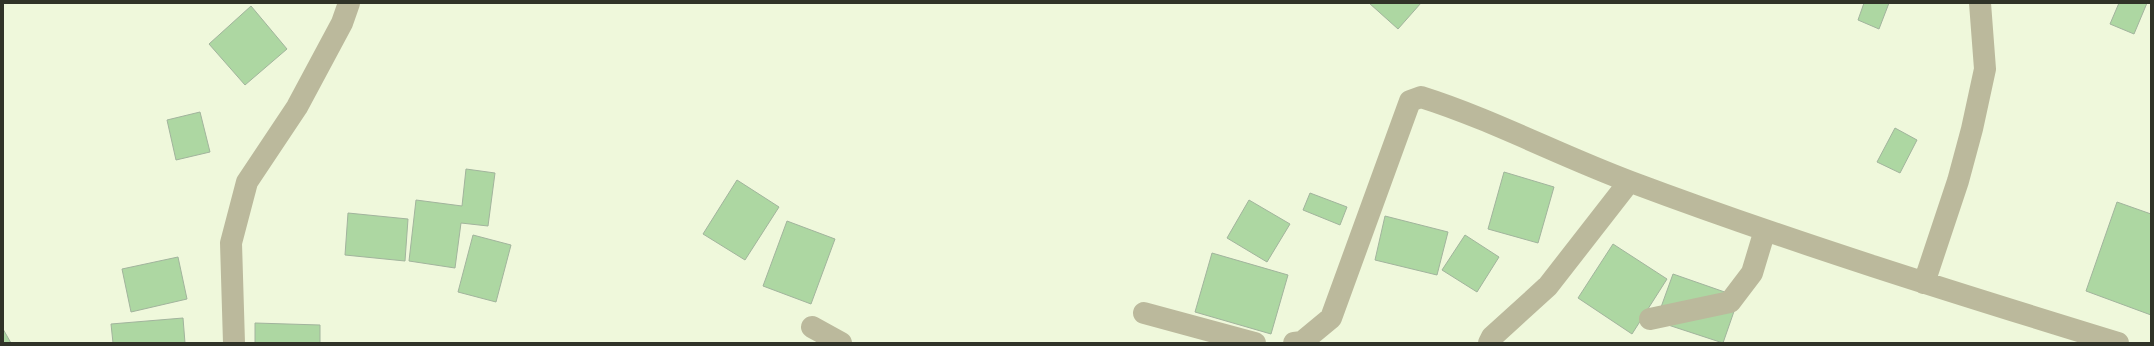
<svg xmlns="http://www.w3.org/2000/svg" width="2154" height="346" font-family="'Varela Round',sans-serif">
<style>
.building{fill:#add7a2;stroke:#a2b49d}
.lines{fill:none;stroke-linecap:round;stroke-linejoin:round}
.minor{stroke:#bbb99c;stroke-width:22}
</style>
<rect width="100%" height="100%" fill="#eff8db"/>
<path class="building" d="M1369,3h52l-23,26z
M1864,3h25l-10,26 -21,-9z
M2119,3h28l-13,31 -24,-10z
M251,6l36,43 -42,36 -36,-41z
M200,112l10,40 -34,8 -9,-40z
M1895,128l22,12 -17,33 -23,-11z
M466,169l29,4 -7,53 -27,-3 -6,45 -46,-7 7,-61 46,6z
M1504,172l50,15 -16,56 -50,-14z
M737,180l42,27 -34,53 -42,-26z
M1310,193l37,14 -7,18 -37,-15z
M1249,200l41,24 -23,38 -40,-24z
M2117,202l34,12v101l-65,-24z
M348,213l60,6 -3,42 -60,-6z
M1385,216l63,16 -11,43 -62,-15z
M787,221l48,18 -24,65 -48,-18z
M473,235l38,10 -15,57 -38,-10z
M1465,235l34,22 -22,35 -35,-22z
M1613,244l54,35 -35,55 -54,-36z
M1212,253l76,22 -17,59 -76,-22z
M178,257l9,42 -56,13 -9,-43z
M1673,274l66,23 -16,46 -67,-22z
M183,318l2,25h-72l-2,-19z
M255,323l65,2v18h-65z
M3,329l8,14h-8z"/>
<g class="lines">
<path class="minor" d="M1924,283l34,-102 14,-52 13,-60 -5,-66
M1144,313l111,30
M1650,319l80,-17 22,-29 13,-43
M812,327l29,16
M234,343l-3,-100 16,-61 50,-75 45,-84 7,-20
M1294,343l8,-1 29,-24 79,-217 11,-4c70,22 140,59 210,85 160,60 324,111 487,161
M1489,343l3,-6 56,-51 81,-104"/>
</g>
<rect width="2154" height="346" fill="none" stroke="#303328" stroke-width="8"/>
</svg>
